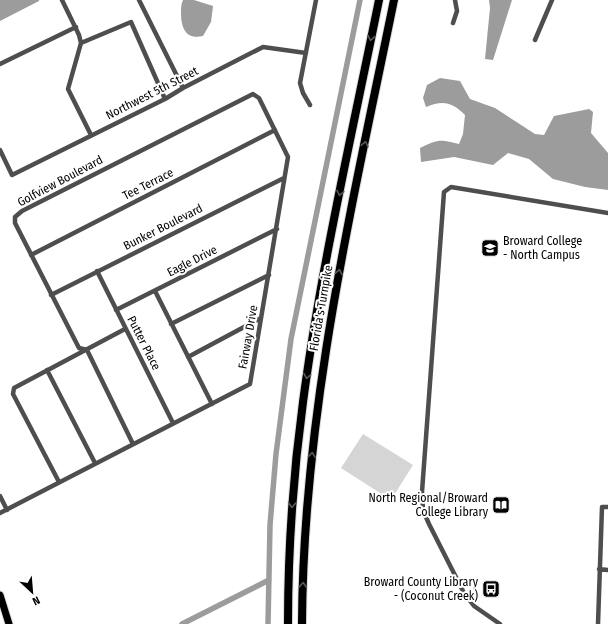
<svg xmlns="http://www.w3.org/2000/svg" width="608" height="624" font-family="'Fira Sans Condensed',sans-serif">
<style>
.green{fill:#d5d5d5}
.water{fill:#9c9c9c}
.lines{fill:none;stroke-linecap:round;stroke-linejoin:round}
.canal{stroke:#9c9c9c;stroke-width:5.5}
.primary-casing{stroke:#dbdbdb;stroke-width:9}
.highway-casing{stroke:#dbdbdb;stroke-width:10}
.street{stroke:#4e4e4e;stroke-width:4.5}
.primary{stroke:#000;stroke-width:7}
.highway{stroke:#000;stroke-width:8}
.oneway{stroke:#595959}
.labels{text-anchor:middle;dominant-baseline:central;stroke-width:4;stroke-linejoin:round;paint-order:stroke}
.street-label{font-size:12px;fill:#000;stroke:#fff}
.poi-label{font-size:12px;fill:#000;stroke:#fff;text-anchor:end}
</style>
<rect width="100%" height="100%" fill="#fff"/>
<path class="green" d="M363,434l50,31 -22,35 -50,-32z"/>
<path class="water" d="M0,0h39v1l-39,20z
M183,0h11l19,6 -2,16 -8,14c-17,4 -22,-8 -22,-23 0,-5 0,-9 2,-13z
M489,0h23l-19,60 -8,-1 5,-51z
M440,78l20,3 10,18 25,9 40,26 9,1 10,-19 35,-7 4,3 -2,21 17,20v37l-23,-3 -32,-8 -24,-20 -21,-6 -15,12 -39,-8 -33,5 -1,-14c18,-9 20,-9 39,-4l4,-10 2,-19c-13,-13 -22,-15 -39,-8l-3,-9 4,-13z"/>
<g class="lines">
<path class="canal" d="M182,624l87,-44
M268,624l2,-99 6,-71 15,-115 69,-339"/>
<defs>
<path id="primary" d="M0,595l9,29"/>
<path id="highway" d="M288,624c0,-74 5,-148 15,-222 18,-135 49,-268 76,-402
M302,624c1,-212 50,-418 92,-624"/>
</defs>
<use href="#primary" class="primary-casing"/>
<use href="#highway" class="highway-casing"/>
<path class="street" d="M62,0l17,35 2,8 -13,46 23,46
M139,0l44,88
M453,23l4,-12 -2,-11
M535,40l17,-40
M81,43l50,-21 34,77
M0,64l76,-37
M310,105l-7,-12 -3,-10 16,-83
M0,150l12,25 153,-76 18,-11 80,-41 43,6
M31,255l244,-125
M97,271l76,152
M155,291l57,113
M51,295l233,-117
M116,310l161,-81
M171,324l98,-49
M188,357l73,-39
M47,370l48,93
M59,482l-46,-88 1,-6 111,-59
M0,496l7,14
M0,513l250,-129 38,-227 -29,-59 -6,-4 -231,117 -7,6v6l64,125 8,2 46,94
M599,569l9,1
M500,624l-26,-18 -10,-13 -35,-69 -6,-14 -1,-18 22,-300 7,-5 157,26
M598,624l4,-117h6"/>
<use href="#primary" class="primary"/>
<use href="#highway" class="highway"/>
</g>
<defs><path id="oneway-chevron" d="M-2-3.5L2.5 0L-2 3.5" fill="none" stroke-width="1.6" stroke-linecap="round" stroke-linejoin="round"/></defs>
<g class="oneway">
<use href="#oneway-chevron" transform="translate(371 38) rotate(101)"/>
<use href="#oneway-chevron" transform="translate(365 144) rotate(-79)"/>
<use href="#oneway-chevron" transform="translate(340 193) rotate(101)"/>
<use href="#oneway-chevron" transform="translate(339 272) rotate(-79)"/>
<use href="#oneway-chevron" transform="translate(307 376) rotate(99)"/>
<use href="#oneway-chevron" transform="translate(312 455) rotate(-84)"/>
<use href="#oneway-chevron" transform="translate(292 505) rotate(93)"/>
<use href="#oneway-chevron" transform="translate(303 585) rotate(-87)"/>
</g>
<defs>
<symbol id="university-square" viewBox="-11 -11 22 22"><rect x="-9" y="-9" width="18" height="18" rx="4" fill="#000" stroke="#fff"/><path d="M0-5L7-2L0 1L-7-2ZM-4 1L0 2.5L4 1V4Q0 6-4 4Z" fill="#fff"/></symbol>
<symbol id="library-square" viewBox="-11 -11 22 22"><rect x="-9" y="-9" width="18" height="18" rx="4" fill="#000" stroke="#fff"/><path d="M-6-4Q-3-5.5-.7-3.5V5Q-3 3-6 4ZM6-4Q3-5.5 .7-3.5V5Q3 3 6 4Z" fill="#fff"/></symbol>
<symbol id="bus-square" viewBox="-11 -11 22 22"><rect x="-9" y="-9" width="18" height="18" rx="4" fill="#000" stroke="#fff"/><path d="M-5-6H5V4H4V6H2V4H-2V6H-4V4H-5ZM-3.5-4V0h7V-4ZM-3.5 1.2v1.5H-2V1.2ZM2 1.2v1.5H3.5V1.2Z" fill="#fff"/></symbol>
</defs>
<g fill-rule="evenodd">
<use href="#university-square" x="480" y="238" width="20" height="20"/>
<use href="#library-square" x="491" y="495" width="20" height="20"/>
<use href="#bus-square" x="481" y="579" width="20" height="20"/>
</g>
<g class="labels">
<g class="street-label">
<text transform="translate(152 93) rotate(-27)">Northwest 5th Street</text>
<text transform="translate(60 181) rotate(-28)">Golfview Boulevard</text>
<text transform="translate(148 184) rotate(-27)">Tee Terrace</text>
<text transform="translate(163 227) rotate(-27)">Bunker Boulevard</text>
<text transform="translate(192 261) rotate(-27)">Eagle Drive</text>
<text transform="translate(321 308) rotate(-80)">Florida's Turnpike</text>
<text transform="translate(248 337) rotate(-80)">Fairway Drive</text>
<text transform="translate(144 343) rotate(63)">Putter Place</text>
</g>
<g class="poi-label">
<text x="503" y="241" text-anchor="start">Broward College<tspan x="503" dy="14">- North Campus</tspan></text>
<text x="488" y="498">North Regional/Broward<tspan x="488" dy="14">College Library</tspan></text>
<text x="478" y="582">Broward County Library<tspan x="478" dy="14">- (Coconut Creek)</tspan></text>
</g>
</g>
<g transform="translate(32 592) rotate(154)" stroke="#ffffff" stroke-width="3" paint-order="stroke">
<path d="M0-3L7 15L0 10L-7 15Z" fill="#000000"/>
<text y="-6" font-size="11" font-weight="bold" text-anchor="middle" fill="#000000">N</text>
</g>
</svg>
